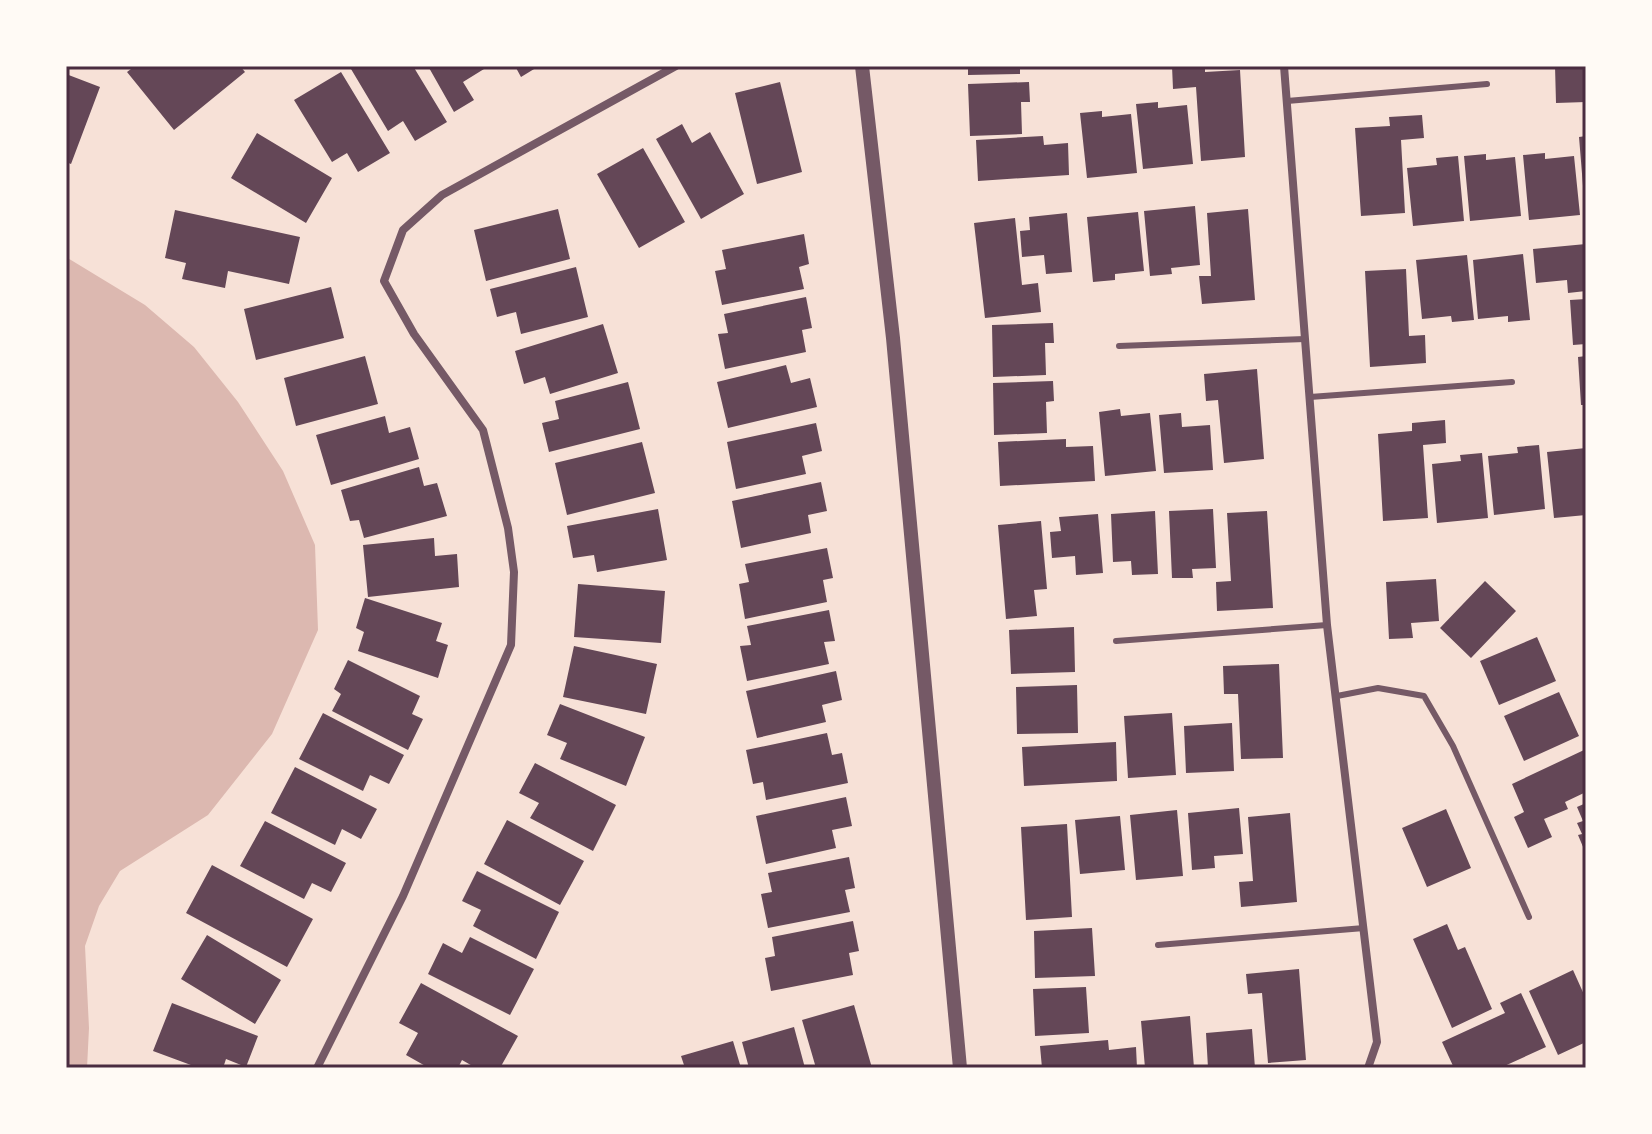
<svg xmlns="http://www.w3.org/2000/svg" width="1652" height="1134" font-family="'Noto Sans',sans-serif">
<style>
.water{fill:#dcb8b0}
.building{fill:#644757}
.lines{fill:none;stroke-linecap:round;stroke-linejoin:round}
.service{stroke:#755966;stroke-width:6}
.minor{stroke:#755966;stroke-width:8}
.tertiary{stroke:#755966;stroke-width:14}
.neatline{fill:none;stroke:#4a2c40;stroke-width:3}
</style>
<rect width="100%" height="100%" fill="#f7e1d7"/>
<path class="water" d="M66,257l79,48 49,42 44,55 45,69 32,74 3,85 -46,104 -64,81 -88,56 -21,35 -14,40 4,82 -2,40h-21z"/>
<path class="building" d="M135,66h105l5,6 -71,58 -47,-58z
M356,66h57l34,56 -32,19 -12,-20 -15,10 -37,-62z
M428,66h54l2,3 -21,13 11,18 -20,12z
M515,66h24l-18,11z
M968,66h52v8l-52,1z
M1172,66h33v6l35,-2 5,87 -44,4 -5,-74 -23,2z
M1555,66h31v36l-30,1z
M341,72l49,81 -32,19 -11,-19 -15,9 -38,-62z
M66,74l34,13 -29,77 -5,-2z
M780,82l22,90 -45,12 -22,-91z
M1029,82l1,20h-9l1,32 -52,2 -2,-52z
M1158,102v6l29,-3 6,59 -50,5 -7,-65z
M1102,111v6l29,-3 6,59 -50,5 -7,-65z
M1422,115l2,23 -23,2 4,73 -44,3 -6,-88 35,-2 -1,-9z
M682,124l10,19 18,-11 34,62 -43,25 -45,-80z
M257,133l75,45 -26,45 -75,-45z
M1043,136l1,9 24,-2 1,32 -91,6 -2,-41z
M1586,136v62h-2l-5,-61z
M643,148l42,74 -46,26 -42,-74z
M1545,153v6l29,-3 6,59 -51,5 -6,-65z
M1486,154v6l29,-3 6,59 -51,5 -6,-65z
M1458,156l6,65 -51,5 -6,-58 30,-3 -1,-7z
M1195,206l5,59 -29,3 1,6 -22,2 -6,-65z
M558,209l12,50 -84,22 -12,-51z
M1248,209l7,91 -53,4 -3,-28h12l-4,-63z
M175,210l125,27 -11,47 -61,-13 -3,17 -43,-9 4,-16 -21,-5z
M1138,212l6,59 -29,3v6l-22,2 -6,-65z
M1067,213l5,59 -26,2 -2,-19 -22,2 -2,-26 10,-1 -1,-13z
M1015,218l7,67 16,-2 3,29 -56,6 -11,-95z
M804,234l5,30 -10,3 5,22 -82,16 -7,-34 11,-2 -4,-19z
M1586,244v47l-18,2 -1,-13 -31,3 -3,-34z
M1523,254l7,66 -22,2v-6l-30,3 -5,-59z
M1467,255l7,65 -22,2 -1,-6 -29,3 -6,-59z
M576,267l12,50 -67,17 -5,-22 -19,5 -7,-28z
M1406,269l3,67 16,-1 1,28 -56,4 -5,-96z
M331,287l13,51 -88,22 -12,-51z
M806,297l6,31 -10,2 4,22 -81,17 -7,-35 10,-1 -4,-19z
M1586,299v45l-13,1 -3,-45z
M1053,323l1,20h-9l1,32 -53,2 -1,-52z
M603,324l15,49 -68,21 -5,-17 -21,7 -9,-33z
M365,356l13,48 -82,22 -12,-48z
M1586,356v49h-5l-3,-48z
M786,365l5,18 19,-5 7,29 -89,21 -11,-46z
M1257,369l7,90 -40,4 -6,-63 -12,1 -2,-27z
M1053,381l1,20 -8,1 1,31 -53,2 -1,-52z
M628,382l12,47 -91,23 -7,-29 17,-4 -4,-18z
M1120,409l1,7 29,-3 6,58 -51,5 -6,-64z
M1181,413l1,14 28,-2 3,45 -49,3 -5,-58z
M385,416l4,17 21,-6 9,32 -88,26 -15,-50z
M1445,420l1,23 -23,2 5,73 -45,3 -5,-87 34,-3v-8z
M816,423l6,28 -20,5 4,18 -70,15 -9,-47z
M1066,439v8l27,-1 2,35 -95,5 -2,-44z
M642,442l13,51 -88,22 -12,-52z
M1539,445l6,64 -51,6 -6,-59 30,-3 -1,-6z
M1586,448v67l-32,3 -7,-66z
M1482,453l6,65 -51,5 -5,-59 29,-3 -1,-6z
M419,467l5,19 13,-3 10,33 -83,22 -5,-18 -9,1 -9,-31z
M821,482l6,29 -19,4 3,18 -70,15 -9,-47z
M658,509l9,51 -70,12 -3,-17 -21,3 -6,-32z
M1213,509l3,59 -24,1 1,9h-21l-3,-67z
M1155,511l3,63 -26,1 -1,-14 -18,1 -2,-48z
M1267,511l6,97 -56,3 -1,-29 15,-1 -4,-68z
M1098,514l5,59 -27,2 -1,-19 -23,2 -2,-26 11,-1 -2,-14z
M1041,521l6,68 -13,1 3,26 -31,3 -8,-94z
M434,538l1,18 22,-2 2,33 -91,10 -5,-52z
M827,548l6,30 -10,2 4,22 -82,17 -6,-35 10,-2 -4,-18z
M1436,579l3,42 -28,2 2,15 -24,1 -3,-57z
M1485,581l31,30 -45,47 -31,-30z
M578,584l87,7 -4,52 -87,-6z
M365,598l77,25 -6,18 12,4 -10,33 -80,-27 6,-19 -8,-4z
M829,610l6,31 -11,1 5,22 -82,17 -7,-35 11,-1 -4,-19z
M1074,627l1,45 -64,2 -2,-44z
M1537,637l19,44 -57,24 -19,-44z
M574,646l83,18 -11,50 -83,-17z
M348,660l72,36 -8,18 11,5 -15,31 -76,-39 9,-17 -7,-5z
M1279,664l4,94 -42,1 -3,-65h-14l-1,-28z
M836,671l6,29 -20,5 4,17 -69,16 -11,-47z
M1077,685l1,48 -61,1 -1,-47z
M1559,692l20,44 -55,25 -20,-45z
M560,704l85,33 -19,49 -66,-27 7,-16 -20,-8z
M323,713l81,42 -15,29 -19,-9 -7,16 -64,-32z
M1172,713l4,62 -48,3 -4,-62z
M1232,723l2,48 -48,2 -2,-47z
M827,733l5,22 10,-2 6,30 -82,17 -3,-18 -10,2 -7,-34z
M1116,742l1,39 -93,5 -2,-39z
M1584,750l2,42 -21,10 3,7 -24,10 8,18 -24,11 -14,-31 10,-5 -12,-28z
M535,763l81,42 -23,46 -63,-33 9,-15 -20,-10z
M295,767l82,42 -16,30 -19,-10 -7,16 -64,-32z
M846,797l6,29 -20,4 4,18 -70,16 -10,-48z
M1586,803v51l-8,-19 4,-1 -5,-11 6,-2 -6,-14z
M1239,808l4,46 -29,2 1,12 -23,2 -4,-57z
M1446,809l25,59 -44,19 -25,-59z
M1177,810l6,66 -47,4 -6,-65z
M1290,813l7,89 -56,5 -2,-25 14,-1 -5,-64z
M1120,816l5,54 -45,4 -5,-54z
M507,820l77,41 -24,44 -76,-41z
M265,821l81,42 -15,29 -19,-9 -8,16 -64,-33z
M1067,824l5,93 -46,3 -5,-93z
M849,857l6,31 -10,2 5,22 -82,16 -7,-34 11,-2 -4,-19z
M212,865l101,54 -26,48 -101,-54z
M477,871l82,41 -23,47 -63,-33 8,-16 -19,-9z
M853,921l6,30 -10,2 4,22 -82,16 -6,-33 10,-2 -3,-19z
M1447,924l11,26 7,-3 27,62 -40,19 -39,-89z
M1092,928l3,48 -60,2 -1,-47z
M207,935l74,45 -26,44 -74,-45z
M470,937l64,32 -24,46 -82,-41 15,-31 19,10z
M1299,969l7,91 -38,3 -6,-70 -14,1 -2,-20z
M1573,970l13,29v43l-28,13 -29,-64z
M421,983l97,53 -18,32h-24l-14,-8 -4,8h-29l-23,-13 12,-22 -19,-10z
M1086,987l3,46 -54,3 -2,-47z
M1521,993l25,54 -46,21h-46l-12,-26 63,-29 -5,-10z
M172,1003l86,33 -12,31 -20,-8 -3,9h-24l-46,-17z
M854,1005l18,63h-56l-14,-48z
M1190,1016l4,52h-49l-4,-47z
M794,1027l11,41h-56l-7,-26z
M1252,1029l3,39h-47l-2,-35z
M1108,1040l1,10 27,-3 1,21h-95l-2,-22z
M733,1041l8,27h-56l-4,-12z"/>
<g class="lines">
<path class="service" d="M1287,101l200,-17
M1119,346l186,-7
M1310,397l202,-15
M1116,641l211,-16
M1337,696l41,-8 46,8 29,50 76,171
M1158,945l206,-17"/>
<path class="minor" d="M1284,66l43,559 50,417 -9,26
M317,1068l86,-172 108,-251 3,-73 -6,-44 -25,-98 -69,-96 -30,-53 19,-51 39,-35 234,-129"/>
<path class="tertiary" d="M862,66l31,272 67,730"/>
</g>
<rect width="1652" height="1134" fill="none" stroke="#fffaf5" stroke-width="136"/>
<rect x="68" y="68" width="1516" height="998" class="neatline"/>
</svg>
